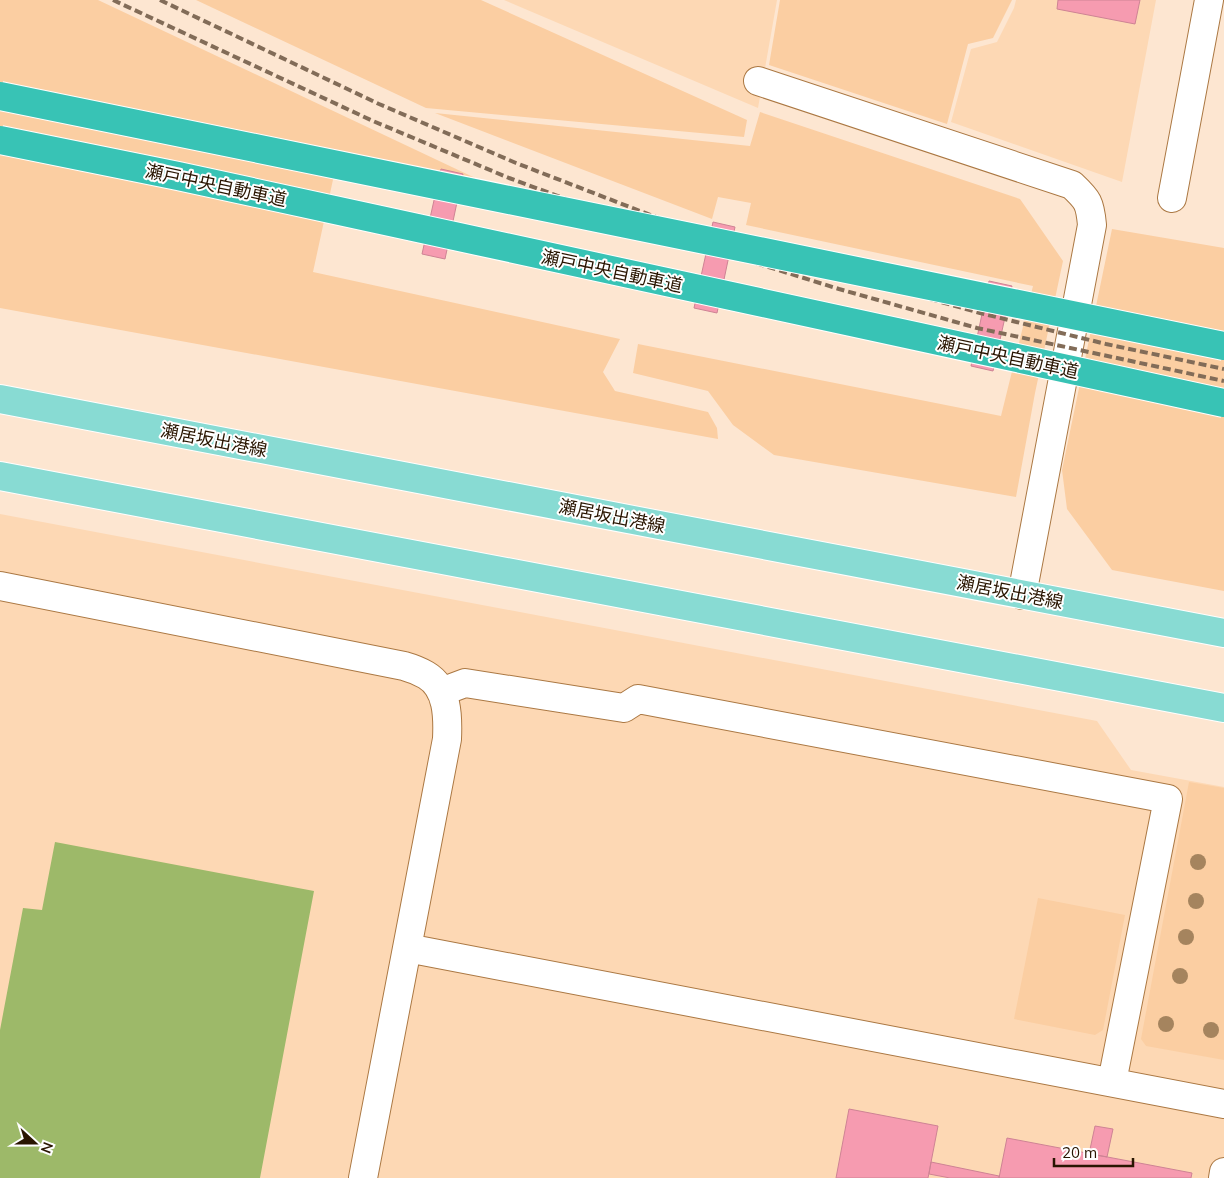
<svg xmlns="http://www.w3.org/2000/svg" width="1224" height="1178" font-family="Mulish,'Noto Sans JP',sans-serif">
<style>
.built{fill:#fdd8b4}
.green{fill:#fbcea2}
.water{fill:#9db969}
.building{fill:#f69bb0;stroke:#ce8394}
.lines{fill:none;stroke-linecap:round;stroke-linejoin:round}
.minor-casing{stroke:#ab7843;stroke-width:30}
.major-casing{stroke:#fff;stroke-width:30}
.minor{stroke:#fff;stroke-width:28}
.major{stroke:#88dbd3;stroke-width:28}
.rail{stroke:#826c58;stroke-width:4;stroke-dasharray:8 4;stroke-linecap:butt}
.highway-bridge-casing{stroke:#fff;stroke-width:30;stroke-linecap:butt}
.highway-bridge{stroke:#38c3b5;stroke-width:28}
.tree{fill:#a5845e}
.labels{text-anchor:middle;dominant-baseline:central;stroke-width:4;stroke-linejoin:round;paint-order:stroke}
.street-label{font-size:18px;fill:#291501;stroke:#fff}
</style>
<rect width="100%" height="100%" fill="#fde6d1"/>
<path class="built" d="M504,0h273l-19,108z
M1016,0h140l-34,182 -171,-60 20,-73 26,-7 17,-34z
M0,514l1097,207 34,49 93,17v391h-1224z"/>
<path class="green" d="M0,0h98l392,185 -151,-33 -26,120 307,67 -17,33 12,19 93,21 9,16 1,11 -718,-131z
M196,0h285l266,120 -3,17 -318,-29z
M780,0h232l-19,38 -25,6 -21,80 -178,-59z
M760,112l260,87 43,62 -28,132 -19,104 -242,-42 -41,-30 -25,-34 -75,-18 5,-29 363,72 32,-130 -287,-61 5,-22 -33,-6 -6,22 -277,-106 315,33z
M1112,229l112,19v343l-112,-21 -45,-61 -5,-39z
M1189,782l35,6v272l-78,-14 -5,-7z
M1038,898l87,17 -22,115 -8,5 -81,-16z"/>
<path class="water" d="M55,842l259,49 -54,287h-260v-148l23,-122 19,2z"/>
<path class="building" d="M1058,0h82l-5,24 -78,-15z
M441,169l22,5 -18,85 -23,-5z
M713,222l22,5 -18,86 -23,-5z
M989,281l23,5 -19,85 -22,-5z
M849,1109l89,17 -10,52h-92z
M1095,1126l18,3 -6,28 -18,-3z
M1007,1138l185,35 -1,5h-192z
M931,1162l68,14v2h-49l-21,-4z"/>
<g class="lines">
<defs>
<path id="minor" d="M758,81l314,104c16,15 18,18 20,40l-70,370
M1172,198l37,-198
M0,586l404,80c7,2 15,5 22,9 22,13 22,42 21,64l-84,439
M441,692l24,-9 159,25 14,-9 530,100 -56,283
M407,948l817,156
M1223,1178l1,-6"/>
<path id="major" d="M0,399l1224,234
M0,476l1224,232"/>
</defs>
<use href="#minor" class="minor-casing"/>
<use href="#major" class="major-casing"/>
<use href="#minor" class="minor"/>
<use href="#major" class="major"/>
<path class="rail" d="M113,0l260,121 136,57 144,53 186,58 138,39 247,53
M160,0l219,104 137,59 137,53 189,58 138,39 126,31 118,25"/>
<defs>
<path id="highway-bridge" d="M0,96l1224,250
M0,140l178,36 1046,227"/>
</defs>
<use href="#highway-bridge" class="highway-bridge-casing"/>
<use href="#highway-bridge" class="highway-bridge"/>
</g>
<g class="tree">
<circle cx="1198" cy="862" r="8"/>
<circle cx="1196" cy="901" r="8"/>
<circle cx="1186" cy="937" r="8"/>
<circle cx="1180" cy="976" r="8"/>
<circle cx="1166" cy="1024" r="8"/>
<circle cx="1211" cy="1030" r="8"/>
</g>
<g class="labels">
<g class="street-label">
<text transform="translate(216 185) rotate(12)">瀬戸中央自動車道</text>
<text transform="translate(612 271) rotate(12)">瀬戸中央自動車道</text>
<text transform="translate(1008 357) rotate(12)">瀬戸中央自動車道</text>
<text transform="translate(214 440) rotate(11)">瀬居坂出港線</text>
<text transform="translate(612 516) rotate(11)">瀬居坂出港線</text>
<text transform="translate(1010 592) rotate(11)">瀬居坂出港線</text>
</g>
</g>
<g transform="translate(35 1143) rotate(111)" stroke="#ffffff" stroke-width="4" paint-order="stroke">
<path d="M0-4L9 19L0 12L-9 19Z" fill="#291501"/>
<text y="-8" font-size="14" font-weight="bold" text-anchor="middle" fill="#291501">N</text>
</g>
<path d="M1054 1158v8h79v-8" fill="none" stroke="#291501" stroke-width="2.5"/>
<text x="1062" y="1158" font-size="15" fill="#291501" stroke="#ffffff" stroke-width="4" paint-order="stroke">20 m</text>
</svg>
